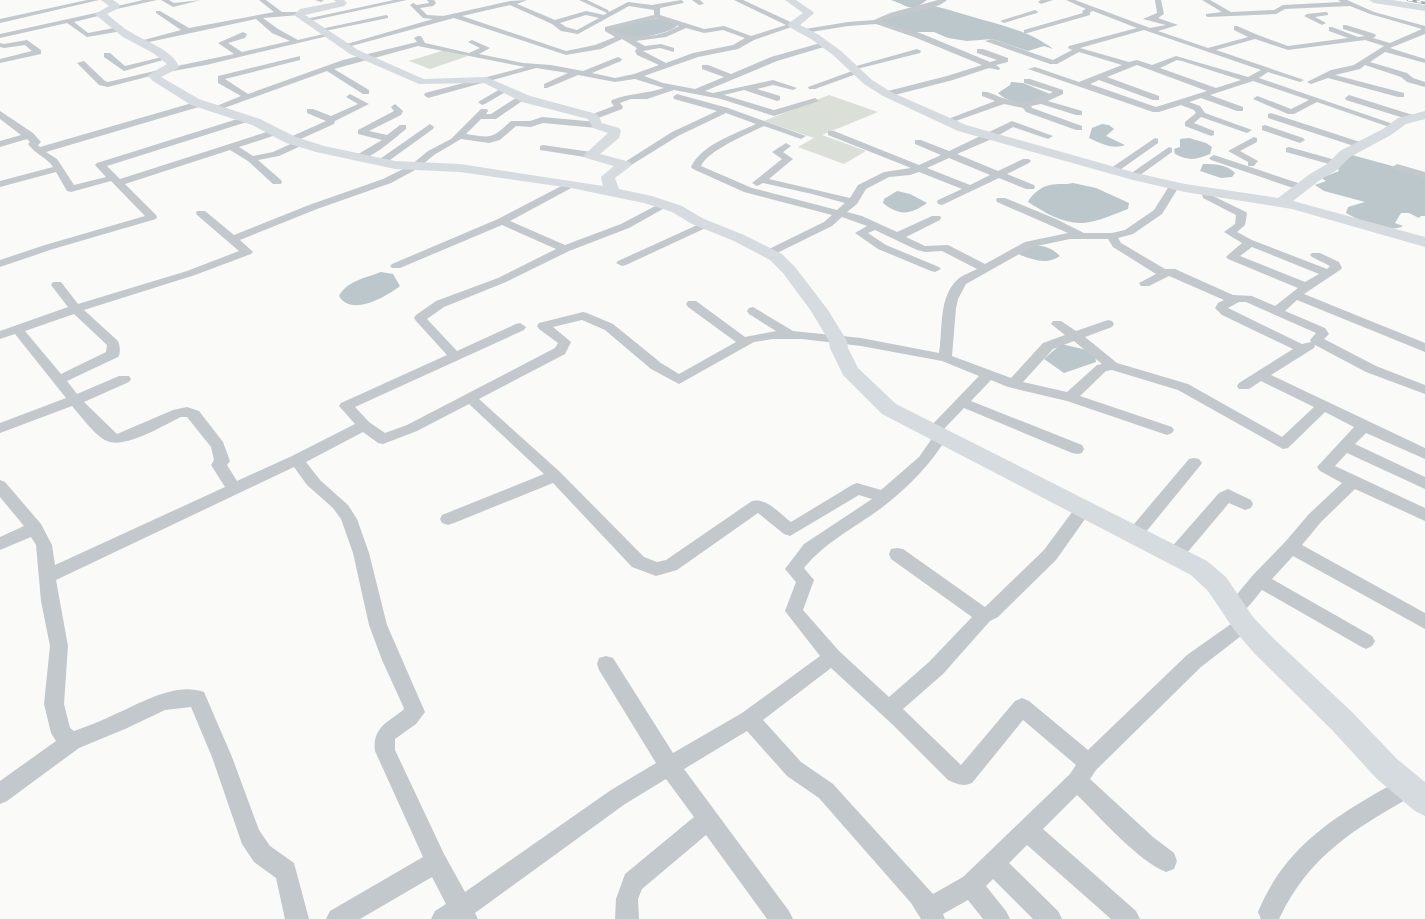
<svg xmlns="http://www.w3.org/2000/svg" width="1425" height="919" font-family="Barlow,sans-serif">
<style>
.green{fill:#dadfd7}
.water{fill:#bbc7cb}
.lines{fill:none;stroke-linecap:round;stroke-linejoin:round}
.street{fill:#c3c8cc;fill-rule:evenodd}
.secondary{fill:#d6dbdf;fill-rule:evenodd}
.rail-casing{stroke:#a2aab0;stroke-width:2.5}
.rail{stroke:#fff;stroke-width:1.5;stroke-dasharray:4.5;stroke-linecap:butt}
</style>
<rect width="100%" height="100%" fill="#fafaf8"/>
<path class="green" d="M445,50l23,6 -38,13 -21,-8z
M829,95l49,17 -56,23 44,16 -22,13 -46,-17 16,-9 -50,-17z"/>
<path class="water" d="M891,0h36c-17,13 -18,6 -36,0z
M934,6c14,3 25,7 39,11 27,8 57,14 80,32l-9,-3 -16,5 -36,-12 -25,2 -19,-3 -14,-6h-20l-37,-11 20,-7z
M658,18l20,7c-7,8 -40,14 -50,13 -5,-1 -10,-4 -15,-6l2,-5z
M1011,82l12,1 27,11c-18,8 -36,14 -52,-1l12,-8z
M1102,124l7,1 5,4 -8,7 19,9c-12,5 -25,-2 -36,-7l3,-10z
M1189,138l17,5 6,4 -2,7c-14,6 -21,7 -35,0l-1,-5 6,-2v-8z
M1352,155l73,20v41h-4l-2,2 -10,-5h-8l-6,10 8,3c-12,8 -45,-6 -57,-13l2,-6 17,-5 -41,-11 -9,-6 11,-4 -5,-3 18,-7 -2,-5z
M1203,164c12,0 23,0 32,9l-3,4 -11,1 -21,-7z
M1073,183l23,5 33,15 -1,6c-14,5 -30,13 -45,14 -20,1 -39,-11 -55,-21 3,-7 14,-16 22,-17 8,-2 15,0 23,-2z
M897,191l13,3 17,9c-17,12 -28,13 -44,0l1,-4z
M1034,245c11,1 18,3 26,11 -13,9 -26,4 -40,-1l-1,-3z
M381,272l12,2 7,12c-14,11 -49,31 -61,10 8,-15 26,-18 42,-24z
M1061,344l26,6 8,6 1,6 -32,11 -20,-14z"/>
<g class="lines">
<path class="street" d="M87,0h12l-99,23v-4z
M143,0h14l-45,10 -3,-2z
M161,0h8l5,3 27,-3 -28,7z
M259,0h7l16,12h19l1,1 -3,2 -36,3 15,11 20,11 30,-7 4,2 -126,30 -44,8 -54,14 -9,-2 -22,-22 7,-2 21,20 3,1 55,-13 71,-15 -16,-11 25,-11 4,2 -2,4 -17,5 14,9 48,-11 -18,-8 -16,-14 -116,25 -4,-2 45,-12 -25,-17v-2h4l29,17 85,-16z
M315,0h9l-3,2z
M394,0h13l-102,22 -4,-2z
M427,0h7l2,3 -3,3 -13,2 7,7 16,1 67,-15 17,-1 -10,4 38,16 31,-9 18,4 3,-2 -28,-13h8l21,10 1,2 19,-10 24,3 29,-5 3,2 -1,1 -23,5v7l44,14 20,-3 27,10 35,-11 -52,-25h9l54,25 -43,15 -16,9 -40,8 -54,19 19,7 32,6 29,-12 -22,-8v-4h6l23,9 40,-17 53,-15h3v4l-50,15 -72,30 8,2 60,-13 24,8 -4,2 -20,-5 -16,4 23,7v4l-3,1 -33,-11 -20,5 50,15 41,-12 4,3 -45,15 -53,-17 -47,-9 -27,9h-16l-11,4 3,4 -1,2 -29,11 -4,-3 1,-2 24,-9 -3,-4 1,-2c18,-7 33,-6 52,-12l-29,-9 -20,3 -37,-7 -31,13h-3v-4l24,-11 -32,-5 -108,30 -4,-3 1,-2 100,-26 -107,-21 -84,23 35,21v4h-6l-36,-23 -111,40 -3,1 -4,-3 32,-13 -23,-13v-7l82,-20v4l-75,19 23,15 95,-34 74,-18 -3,-4 4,-2h3l4,7 44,10 11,-5 -12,-6 4,-2 18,8 -11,6 44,9 28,2 32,6 35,-14 4,2 -1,2 -29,12 23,5 19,-4 25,-9 -22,-10 -2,-4 2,-3 -15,-9 -21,10 -35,6 -112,-37 -110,30 -4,-2 93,-27 -10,-1 -13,-13 3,-2 4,2 12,-2zM510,5l42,19 9,7 17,3 51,-28 25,4v5l-49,12v4l10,6 -20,8 -29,6 -104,-35zM586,15l13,3 -22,12 -11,-3 -6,-4zM657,18l22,8c-19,11 -46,15 -65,4zM686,28l18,5 19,-3 22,8 -12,7 -40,8 -27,10 -23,-12 17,-3 14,4v-4l-13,-4 -16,2 -9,-5 30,-4z
M692,0h8l4,4 -5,1z
M938,0h9c-15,13 -46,11 -65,22l38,11 70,29 7,-2 -20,-7v-4h6l25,9v4l-12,3 4,3 -1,2 -10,-2 -36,12 -66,17 -4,-3 1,-2 63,-16 35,-11 -68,-28 -38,-13 -28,2 -43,7 -4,-2 4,-2 43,-7 26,-2 16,-7z
M1053,0l-12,4 -3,-2 3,-2z
M1066,0h9l75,28 16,-3 -23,-6 14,-6 -2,-13h6l3,14 -6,4 20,7 -20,6 50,17 40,-11 -14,-7v-4h3l21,9 30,11 60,-8 -19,-7v-4h3l26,10 7,-1 -22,-7v-4h3l29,9 1,2 -3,2 17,5 32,-14 -52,-15 -20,-8 -65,3 -9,5 -68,3 -2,-1v-2l16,-2 -20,-12h8l21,12 43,-2 9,-5 58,-3 -3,-2h9l27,12 51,14v8l-35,14 35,11v4l-40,-11 -15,10 37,11 6,5 12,4v5l-18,-5 -6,-5 -36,-12 -5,4 -25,6 69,18v4h-6l-70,-19 -17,6 -4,-2 24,-12 23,-5 30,-19 -19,-6 -77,10 -33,-11 -39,11 88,30 -4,2 -32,-10 -9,6 140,48 -1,2h-6l-75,-26 -23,12h-6l-35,-15 4,-3 3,1 31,12 18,-9 -56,-19 -43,14 33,12v4h-6l-36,-13 -12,4 11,4 5,7 47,17 -5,3 -3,-1 -43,-15 -7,6 20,8v4l-3,1 -26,-10v-4l11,-9 -2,-3 -13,-5 -22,7h-6l-125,-43 7,-2 44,15 43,-17 -43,-13 -22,12h-7l-65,-23 7,-2 61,21 19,-10 -4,-2 1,-2 68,-18 -44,-17 -3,1v3l-66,19v-4l59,-17 -1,-2 4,-2zM1144,30l117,40 -13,7 -72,-21 -24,9 -15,-5 -8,2 -49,-14zM1177,60l5,1 59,19 -25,8 -56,-20zM1137,65l70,26 -51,16 -66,-23 9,-4 54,20h6v-4l-52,-19z
M1035,10l3,2 -1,1 -33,10 -4,-2z
M100,12l2,1v2l-28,7 14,11 31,-6 4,2 -1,2 -35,6 -20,-14 -67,15v-4z
M1326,12l2,1v2l-13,2 11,6 -4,2 -18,-9 3,-2z
M386,15l2,1v2l-68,14 -4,-2z
M27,40l14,10v4l-41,9v-4l32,-8 -7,-6 -21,3 -4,-1v-4l4,1z
M917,49l4,2 -1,2 -67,17 -4,-2z
M104,53h6l15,13 41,-10 4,2 -46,13 -20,-14z
M855,70l7,2 -47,17h-6l-1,-2z
M1024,79h6l33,11v4l-15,7 34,10v4h-6l-35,-11 -10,2 1,2 50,18v4h-6l-50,-18 -3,-4 -19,-4 -54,19h-6l-1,-2 52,-20 -13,-5v-4c6,-1 12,3 18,5 20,8 34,4 53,-5l-29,-9z
M502,88h3l4,2 -24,14 -3,1 -4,-3z
M350,94l19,10 -34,17 -1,3 -40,18h-6v-4l38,-17 -19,-8v-4h6l18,7 27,-12 -12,-7z
M522,94l4,3 -1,2 -29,20h-15l-15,15c26,4 25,5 45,-13h19l12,-4 55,5 4,3 -4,3 -54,-5 -12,4 -15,-1 -16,14 -11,3 -28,-4 -27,16 -17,14 -26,14 -74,26 -77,31 13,12 -2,2 -56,21 -111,35 34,31c2,5 3,12 0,16l-51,24 10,13 42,-18h10l2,3 -2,3 -45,20 33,32 56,-24 14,-3 12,4 24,31 7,19 -3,4 10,16 55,-25 63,-32 -16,-18 2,-3 106,-48 -31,-34 -2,-3 2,-3 20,-14 62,-23 58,-29 -54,-24 -102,43h-8l-2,-2 2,-2 106,-45 73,-38 5,3 -1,2 -65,35 55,24 56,-21 40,-21h8l1,2 -41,23 -60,23 -63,31 -62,25 -17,12 30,32 59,-27 4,-1 6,4 -2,3 -169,77 14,15 16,11 22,-8 148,-77 3,-5 -19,-14 -2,-3 2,-3 44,-11 4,1 26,11 48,39 18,11 57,-32 -48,-35 -2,-3 2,-3h8l49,36 31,-6 -27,-17 -2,-3 2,-3 4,-1 40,24 68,7 78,15c4,-23 -1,-56 19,-74 5,-4 13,-7 19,-10l-35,-18 -17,1 -8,-2 -42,-20 -7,3 18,12 53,22 2,2 -6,3 -4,-1 -53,-22 -23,-16 12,-7 -25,-9 -10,9 -59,29h-8l-2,-2 2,-2 59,-29 8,-7 -88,-23 -51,-23 -2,-2c10,-22 44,-33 65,-43l-30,-11 -48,23 -50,31 -3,1 -5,-3 52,-33 45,-21 -43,-12 -1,-2 4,-3 51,14 78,28 -5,3 -37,-13c-16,8 -56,24 -63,40l51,22 85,22 8,-7 -33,-9 -49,-11 -6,3 -5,-3 30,-24 -10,-7 14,-9 5,3 -8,6 10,7 -24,20 81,19 8,-13 26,-13 27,-4 -83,-33v-4h6l85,34 22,-10 -26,-11v-4h6l28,11 63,-30 41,15 -5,3 -35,-12 -19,11 -37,16 41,17 25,-12h6l2,2 -2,2 -22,11 27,11 1,2 -1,2h-8l-27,-11 -57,27 -4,-1 -1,-2 1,-2 24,-11 -43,-17 -9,3 -21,2 -23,12 -9,15 -10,8 15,4 35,16 35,-16h8l1,2 -1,2 -34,17 19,9 23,-1 37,19 40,-22 43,-9 -71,-31 -1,-2 1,-2h8l51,21 28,14h28l13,-3 29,-20 17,-27 4,-1 5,3 -18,29 -29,20 -15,4 3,5 44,26h10l58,26 19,1 23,10 23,-18 -70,-29 -2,-2 2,-2 14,-12 -18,-11 11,-8 1,-9 -33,-17 -2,-7 5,-3 4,1 5,8 31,15 1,2 -2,11 -8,7 15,8 75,29 3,-3 -18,-9 -2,-2 2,-2h8l19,9 3,6 -2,2 -36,24 121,49v9l-128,-52 -12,11 40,17 4,6 -5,5 52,27 49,19v9l-59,-22 -51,-27 -1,3 -43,27 154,73v11l-59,-26 -11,11 70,33v12l-78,-36 -12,13 90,42v13l-70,-32 -34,33 -19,23 123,68v16l-132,-73 -21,23 100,57 3,5 -3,5 -6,3 -6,-3 -98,-56c-9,10 -20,30 -35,25l-3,-5 29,-35 32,-33 24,-28 33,-31 -22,-12 -3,-4 37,-40 -29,-15 -37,36 -5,1 -105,-59 -66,-20 -6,1 -26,25 92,31 2,3 -2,3 -5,2 -100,-34 -59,-14 -17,-7 -20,21 111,44 2,4 -2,4 -5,1 -5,-1 -108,-45 -22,23 4,2 2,3c-17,28 -41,53 -68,73 -26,19 -56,34 -76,59l10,12 -11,30 36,41 50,46 40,-35 43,-45 -81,-58 -2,-5 2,-5 6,-1 6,1 82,58 59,-57 34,-46 6,-2 6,2 2,4 -2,4 -34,48 -58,57 -8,4 -47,53 -40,35 58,56 54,-64 7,-3 7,3 59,49 99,-95 51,-36 6,-2 6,2 3,5 -3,5 -49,38 -105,103 -6,9 63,58 21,16 3,8 -3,8 -8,3c-28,-11 -66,-55 -89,-77l-34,34 93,82 4,8h-29l-84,-74 -18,18 49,48 4,8h-29l-40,-40 -7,7 20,25 4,8h-27l-15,-19 -25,14 2,5h-24l-10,-16 -92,-105 -32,-22 -40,-45 -63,38 105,142 4,8h-26l-61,-84 -64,54 -4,10 1,20h-24l1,-20 9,-25 69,-57 -28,-38 -41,25 -150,109 3,6h-47l4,-8 11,-7 -14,-27 -72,42h-34l4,-8 93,-54 -48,-106c-3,-22 12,-29 27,-40l2,-2 -1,-3 -21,-46 -13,-35 -16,-72 -12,-34 -8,-11 -26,-23 -13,-18 -238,113 12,66 -4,58 6,24 4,3c13,-5 25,-9 37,-15 27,-11 63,-35 93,-24l28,65 27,73 11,16 24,17 15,56h-24l-9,-41 -22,-16 -12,-18 -30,-87 -21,-50 -26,3 -40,19 -46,19 -72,53 -7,3v-23l56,-40 -5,-8 -7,-29 6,-58 -9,-45 -5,-56 -5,-8 -31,13v-13l24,-11 -24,-29v-17l5,2 36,42 11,21 3,20 170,-78 -14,-22 3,-5 -3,-13 -24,-30h-6c-19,9 -56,32 -74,24 -11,-4 -27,-26 -35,-35l-72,27v-10l66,-25 -51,-64 -15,5v-8l68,-24 -17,-22 2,-3h8l17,22 109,-33 52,-20 -42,-36 -1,-2 1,-2h8l29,24 75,-30 74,-26 28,-14 17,-14 23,-12 30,-30h6l1,2 -2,3h5zM949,158l41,17 -20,10 -43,-17zM1070,239h38l5,8 43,27 -17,9 2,3h8l20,-10 55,24 -6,3 -3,5 7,7 71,34 -54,34 -2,3 2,3h10l12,-8 53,26 -32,30 -94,-53 -71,-21 -32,-26 27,-10 2,-3 -2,-3 -4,-1 -32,11 -15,-10h-8l-2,3 14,11 -22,8 -32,35 -59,-22 4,-48 2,-9 8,-15 66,-37zM1252,247l67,27 -14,8 -65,-26zM1239,302h7l70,31 -6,7 1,2 -9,2 -74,-36zM74,314l33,31 -1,7 -45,22 -36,-43zM582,320l23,10 46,39 28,15 75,-42 19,-3h29l59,7 81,15 37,15 -51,53 -2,3 2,3 5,2 -14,20 -38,33 -24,-7 -5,2 -61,37c-11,-8 -25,-25 -39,-21l-86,59 -9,2 -13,-5 -84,-85 -81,-73 86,-45 6,-12 -18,-15zM1074,341l28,23 -5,1 -30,27 -44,-10 30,-33zM469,404l75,70 -102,41 -2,4 2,4 6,2 6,-2 99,-40 79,84 24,9 21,-6 81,-57 26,21 6,2 69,-41 13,4 -68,45 -19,25 11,13 -11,29 35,45 -78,57 -69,40 -60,-95 -7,-2 -7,2 -2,6 2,6 57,93 -45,27 -146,102 -21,-38 -49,-104v-11l21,-15 9,-12 -38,-87 -18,-72 -12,-34 -9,-14 -28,-25 -14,-18 57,-30 15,11 5,1 34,-13zM831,668l61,56 56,56c9,4 15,7 24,3l51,-63 53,45 -6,9 -107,103 -30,17 -100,-110 -32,-22 -38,-42z
M1349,95l67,21 1,2 -1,2h-6l-64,-20 -1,-2z
M199,101l3,1v4l-156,46 11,7 17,26 32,-8 -11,-12 2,-2 150,-47 4,3 -1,2 -143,45 13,13 156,-50 3,1v4l-40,13 14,9 20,-4 24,-11h6v4l-24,11 -21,4 23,20 1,2 -1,2h-8l-25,-23 -18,-11 -105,34 31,31 1,2 -1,2 -103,30 -53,18v-7l45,-15 100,-29 -34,-35 -40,11 -4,-1 -11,-19 -56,15v-6l53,-14c-5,-9 -17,-12 -25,-23l2,-2 -3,-3 -27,8v-6l21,-6 -21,-16v-8l33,22 8,9 -3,3 2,2z
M395,104l8,7 -2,4 -32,16 18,4 13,-10h6v4c-9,7 -38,34 -51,31v-4l27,-16 -24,-6v-4l36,-19 -3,-4z
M1271,113l92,30 2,2 -2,2h-6l-89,-29v-4z
M430,124l4,3 -1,2 -50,36h-6l-2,-2 2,-2z
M1265,125l38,13 2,2 -5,3 -38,-13v-4z
M1254,137l3,1v4l-17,9 18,10 -4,5h-6v-4l-20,-11z
M1155,138l3,1v4l-41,29h-6l-2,-2 2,-2z
M543,145l48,7 5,3 -5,3 -51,-8v-4z
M1169,147l3,1v4l-36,26h-6l-2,-2 2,-2z
M1289,147l50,14 2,2 -5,3 -50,-14v-4z
M1214,155l90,30 1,2 -5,3 -4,-1 -85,-29 -2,-2z
M1397,164l28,8v6l-31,-9 -2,-2z
M706,221l5,3 -1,2 -84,39 -4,1 -6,-3 2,-2z
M1194,458l5,1 3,4 -3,4 -58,71 -6,2 -6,-2 -2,-4 2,-4 60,-71z
M1228,489l23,11 2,4 -2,4 -6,2 -16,-7 -48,57 -6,1 -6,-1 -2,-5 2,-5 50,-57z
M1409,777l7,3 3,7 -3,7c-60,34 -106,60 -137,125h-18l-3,-7c22,-53 57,-82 105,-111 15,-9 30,-18 46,-24z"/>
<path class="secondary" d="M101,0h12l6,4v4l-12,6c8,7 16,14 25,19 13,8 42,18 47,34l-2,2 -16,8 38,22 61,20 36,18 28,9 71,15 65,3 143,22 -2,-9 13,-11 -28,-8 -2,-3 24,-22 -15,-5 -5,-9 -66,-17 -38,-19 -65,1 -69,-30 -56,-39 6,-6 36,-7 -2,-2h10l3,3 -3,3 -39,9 53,35 61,27 5,2 62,-2 44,19 67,18 5,9 17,5 2,3 -2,7 -19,16 30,8 2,3 -17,13 4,11 33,7 30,10 20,12 42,17 38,19 13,13 33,43 19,31 1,7 10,20 38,36 311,157 19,16 27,40 20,21 79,74 45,47 28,23v34l-10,-5 -38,-32 -45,-49 -77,-76 -20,-23 -27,-40 -17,-16 -309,-161 -39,-39 -13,-27 -1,-7 -18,-30 -28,-38 -13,-13 -36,-19 -42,-17 -20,-12 -28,-9 -73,-15 -111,-16 -65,-3 -79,-17 -30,-9 -34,-18 -61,-20 -38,-24 -5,-5 2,-2 17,-10 -14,-11 -30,-16 -26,-21 -2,-2 14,-8z
M785,0h11l16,11 2,2 -2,2 -12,10 19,10 22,16 31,29 19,12 75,33 170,48 49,11 93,14 32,-24 17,-10 13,-13 43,-22 15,-11 27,-7v8l-19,5 -15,11 -41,22 -13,13 -17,10 -27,21 132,36v10l-133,-38 -107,-17 -52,-12 -175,-49 -75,-35 -19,-12 -31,-29 -22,-16 -22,-12 -1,-2 1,-2 14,-10z
M1369,0h23l33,5v6l-51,-8z"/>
<defs>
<path id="rail" d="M1408,0l17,3"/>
</defs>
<use href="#rail" class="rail-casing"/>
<use href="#rail" class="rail"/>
</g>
</svg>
